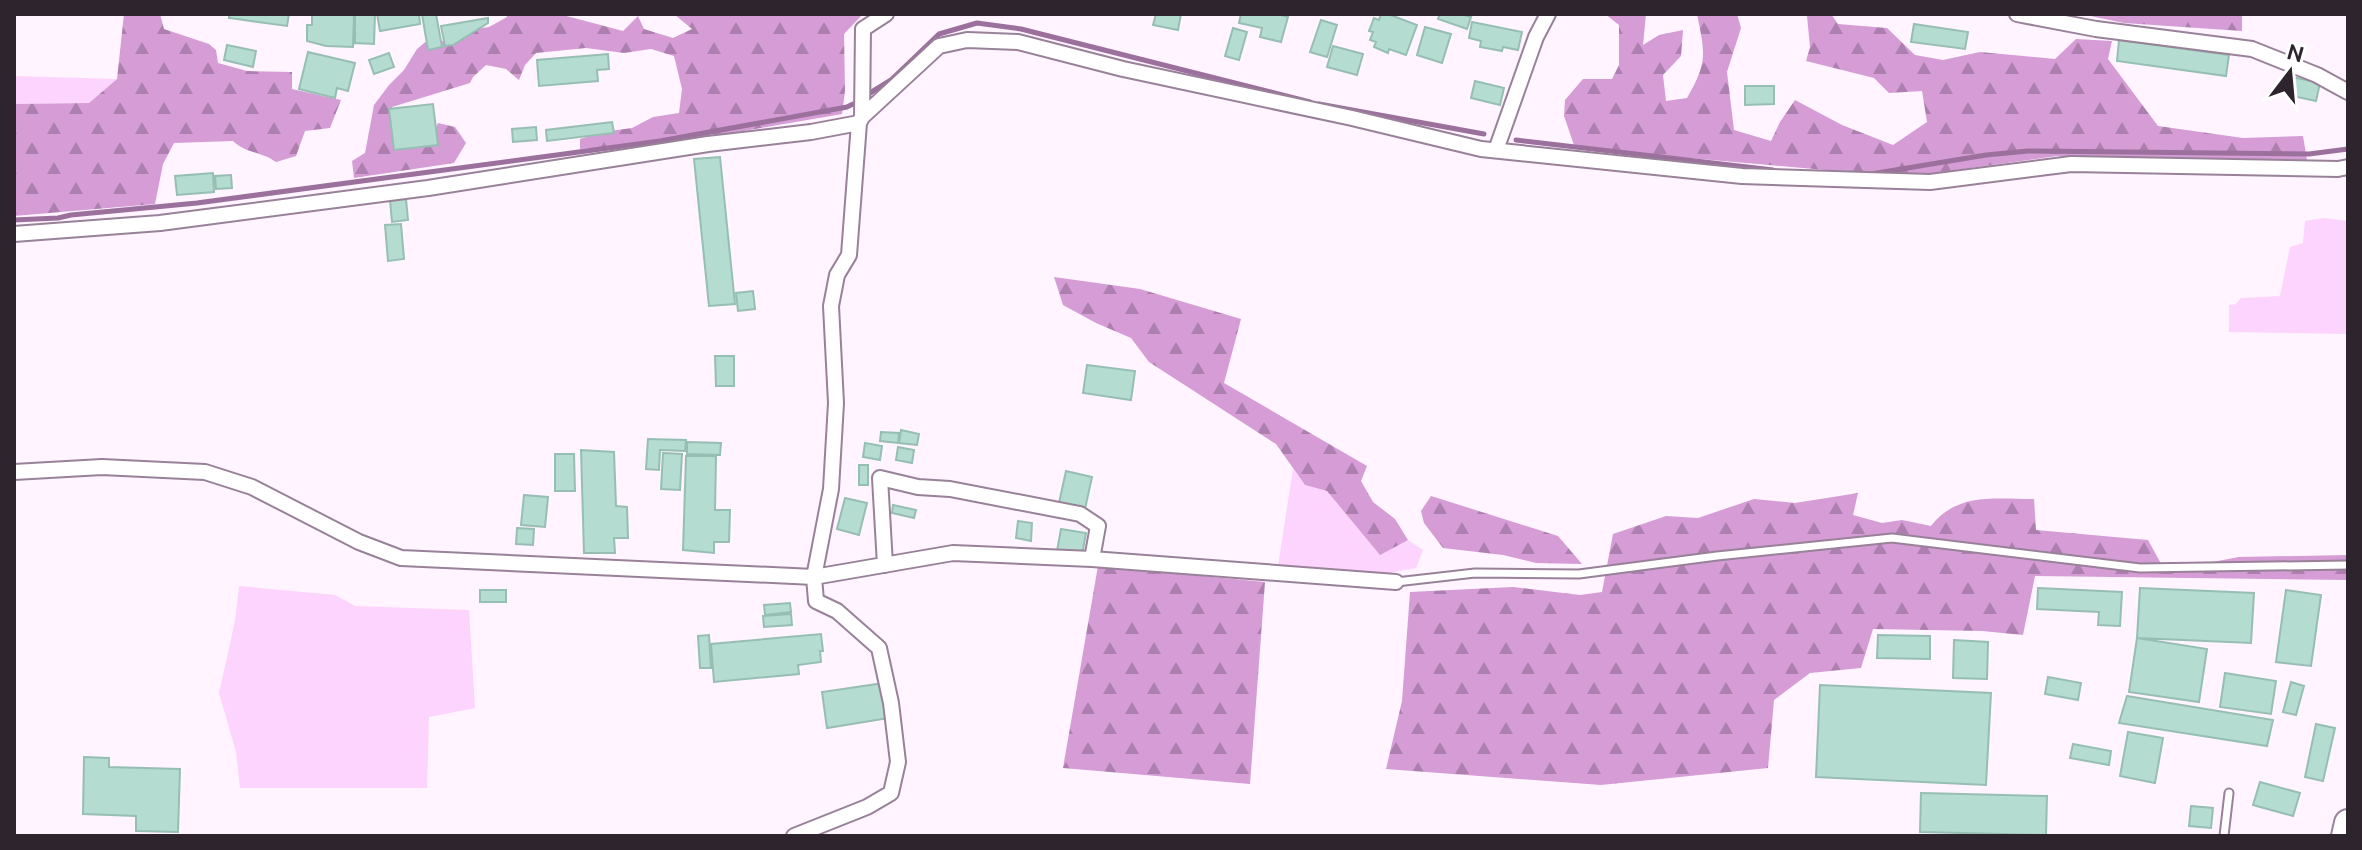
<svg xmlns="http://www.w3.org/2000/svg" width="2362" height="850" font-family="Ubuntu,sans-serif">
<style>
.green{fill:#fdd4fd}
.forest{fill:url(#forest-firs)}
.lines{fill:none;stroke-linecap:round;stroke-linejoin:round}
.stream{stroke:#9b709c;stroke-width:5}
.building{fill:#b5dcd1;stroke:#97beb3;stroke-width:2}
.lane-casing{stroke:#998199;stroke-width:11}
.street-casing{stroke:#998199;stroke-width:18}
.highway-casing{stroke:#998199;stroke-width:30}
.lane{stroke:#fff;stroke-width:7}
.street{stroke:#fff;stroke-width:14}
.highway{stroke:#fff;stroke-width:26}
</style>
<defs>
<pattern id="forest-firs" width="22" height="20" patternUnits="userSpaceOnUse" patternTransform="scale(2)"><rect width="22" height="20" fill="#d59cd6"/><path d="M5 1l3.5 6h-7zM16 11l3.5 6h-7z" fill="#ad7fae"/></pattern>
</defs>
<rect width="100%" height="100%" fill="#fff4ff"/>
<path class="green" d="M14,76l103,3 -28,24 -75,1z
M2324,218l24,3v113l-119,-2v-27l7,-1 5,-6 39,-2 10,-49 13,-4 2,-22z
M1293,469l12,16 22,6 53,63 28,-14 15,10 -7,18 -33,6 -105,-8z
M239,586l96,9 20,11 114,4 6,98 -46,9 -2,71h-187l-4,-36 -17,-59 16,-72z"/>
<path class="forest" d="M124,14h36l4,15 45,15 7,6 2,13 29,8 45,1v17l49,11 -11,28 -25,3 -9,25 -20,6c-15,-11 -29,-8 -43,-21l-59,2 -11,21 -8,40 -141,12v-112l75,-1 28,-24z
M506,14h53l64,17 15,-15 6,13 29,9 19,-9 -18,-15h189l-19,20 1,57 -3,23 -168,29 -94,6v-10l23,-7 29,-4 21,-11 26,-4 3,-24 -8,-33 -23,-7 -27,4 -38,-5 -50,5 -11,12 -6,15 -13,-11 -20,-4 -13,12 -3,6 -78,24 5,37 36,-9 5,-12 17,4 11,16 -12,20 -100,15 -2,-17 13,-8 9,-48 15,-20 15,-15 13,-21 12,-10 21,3 25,-13 14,-2 18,-10z
M1605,14h41l-3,31 16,-10 24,-5 -2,26 -18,19 3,26 21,-3c21,-36 18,-44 10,-84h40l4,14 -14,44 7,58 37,11 9,-19 15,-22 47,25 51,20 34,-23 -5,-31 -33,2 -15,-15 -68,-17 4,-14 -3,-31 1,-2h23l7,10 49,4 28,27 28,5 37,-8 75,7 21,-20 36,2 -4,18 50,67 85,12 60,-2 4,24 -250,-4 -130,18 -102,-4 -250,-22 -11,-32 1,-16 18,-21h29l7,-14v-40z
M2081,14h161v17l-118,-8z
M1054,277l86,12 101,30 -17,64 143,83 -6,15 12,21 22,17 13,21 -28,15 -53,-64 -22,-6 -29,-41 -127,-82 -18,-24 -35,-15 -33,-18z
M1858,493l-5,22 29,8 20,-3 29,6c26,-34 64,-27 103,-27l2,31 112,10 17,31 74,-14 109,-2v25l-313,-4 -12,59 -41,-4 -109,-2 -12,39 -51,5 -36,27 -6,68 -167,17 -215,-16 16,-68 8,-109 103,-5 67,8 22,-3 11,-58 53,-18 32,2 56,-19 41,4z
M1431,496l127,40 24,28 -46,-1 -33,-8 -60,-7 -19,-25 -3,-12z
M1098,566l167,16 -15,202 -187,-16z"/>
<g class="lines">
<path class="stream" d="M870,93l21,-13 48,-46 38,-11 44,6 289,73
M1319,104l165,30
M1516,140l257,30
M1871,174l115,-19 42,-4 281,3 39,-5
M14,220l44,-2 13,-3 126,-12 367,-49 96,-13 187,-34 6,-3"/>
</g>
<path class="building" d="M229,14h60l-2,12 -58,-8z
M312,14h42l-1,33 -27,-1 -19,-5v-16h5z
M355,14h20l-1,30 -19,-1z
M377,14h42l1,10 -40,7z
M422,14h14l6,33 -14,3z
M1156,14h25l-3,16 -25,-5z
M1241,14h37l10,3 -7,25 -21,-5 2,-9 -23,-5z
M1381,14h7l29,11 -11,30 -17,-6 -1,4 -14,-6 2,-5 -6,-2 3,-8 -4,-1 5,-13 5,2z
M1440,14h21l10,3 -4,12 -29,-10z
M488,18v5l-35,22 -8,1 -4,-20z
M1321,20l16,5 -10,32 -17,-5z
M1472,22l50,10 -4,18 -15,-3 -1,4 -22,-4 1,-6 -12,-3z
M1914,24l54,8 -3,17 -54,-7z
M1425,27l26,7 -9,29 -25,-8z
M1233,28l14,4 -8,28 -14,-4z
M2119,40l110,15 -3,21 -109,-15z
M227,45l29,6 -3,16 -29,-7z
M1333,46l30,8 -6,21 -30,-8z
M308,52l47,11 -7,28 -11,-3 -2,10 -36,-9z
M389,53l5,14 -20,7 -5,-14z
M608,54l1,15 -12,1 1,11 -59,5 -2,-26z
M2292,77l28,6 -4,18 -28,-6z
M1475,81l29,7 -4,17 -29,-7z
M1745,86h29v18l-29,1z
M433,104l5,41 -44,5 -5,-41z
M612,122l2,11 -67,8 -1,-11z
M536,127l1,13 -24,2 -1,-13z
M720,157l15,147 -26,2 -15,-147z
M213,173l1,19 -37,3 -2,-19z
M231,175l1,13 -16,1 -1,-13z
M406,199l2,21 -16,2 -2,-22z
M401,224l3,35 -16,2 -3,-36z
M753,291l2,18 -17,2 -2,-18z
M715,356h19v30h-18z
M1087,365l48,6 -4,29 -48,-7z
M901,430l18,4 -2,11 -18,-2z
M881,432l18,1 -1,10 -18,-2z
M648,439l38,1 -1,11 -25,-1 -1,20 -13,-1z
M687,442l34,1 -1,12 -33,-1z
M865,443l17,3 -2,14 -17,-3z
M898,447l16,3 -2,13 -16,-3z
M581,450l33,2 2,54 11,1 1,31h-14l1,15h-31z
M663,453l19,1 -2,36 -19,-1z
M555,454h19l1,37h-20z
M686,456h30l-1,54h15l-1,32h-15v11l-31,-3z
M859,465h9v20h-9z
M1066,471l26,6 -7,32 -26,-6z
M524,495l24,2 -3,30 -24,-2z
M845,498l22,5 -8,32 -22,-6z
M893,505l23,5 -2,8 -22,-5z
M1018,521l14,2 -1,18 -15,-3z
M517,528l17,1 -1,16 -17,-1z
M1061,529l25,4 -4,22 -25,-4z
M2038,588l84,4 -2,34 -22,-1 1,-13 -62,-3z
M2140,588l114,5 -3,50 -114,-5z
M480,590h26v12h-26z
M2286,590l35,5 -10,71 -35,-4z
M790,603l1,9 -26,3 -1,-10z
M791,614l1,11 -28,2 -1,-11z
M821,634l2,17h-3l1,11 -23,3 1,9 -85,8 -3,-38z
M709,635l2,33h-11l-2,-32z
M1878,635l52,1v23l-53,-1z
M2137,638l70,11 -8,53 -70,-10z
M1954,640l34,2 -1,37 -34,-1z
M2225,673l51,8 -5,33 -51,-7z
M2048,677l33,6 -3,17 -33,-6z
M2291,682l13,4 -8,29 -13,-3z
M884,683l5,35 -62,10 -5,-36z
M1820,685l171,8 -5,92 -170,-8z
M2127,696l146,24 -6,26 -148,-23z
M2316,724l19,4 -12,53 -18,-4z
M2128,732l35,6 -8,45 -35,-7z
M2073,744l38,7 -2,14 -39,-7z
M84,757l25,1v9l71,2 -2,63 -42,-1v-15l-53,-2z
M2260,782l40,11 -7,23 -40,-11z
M1921,793l126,3 -1,39 -126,-3z
M2191,806l22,2 -2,20 -22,-2z"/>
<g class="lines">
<defs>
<path id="lane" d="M1396,582l79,-9 104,1 138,-18 175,-18 248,30 208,-3
M2224,836l5,-43"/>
<path id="street" d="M2017,14l79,15 156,20 65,26 31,17
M862,117l1,-88 23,-15
M1496,150l40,-113 12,-23
M14,234l146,-11 268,-35 280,-44 103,-12 48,-9
M14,472l88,-5 103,5 47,15 107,55 42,16 413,19 139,-24 139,6 304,23
M885,565l-5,-87 38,9 32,2 130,25 18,12 -6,33
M794,836l73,-29 24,-14 7,-31 -7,-59 -12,-55 -42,-37 -21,-10 -2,-24 17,-88 5,-86 -5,-97 6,-31 12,-20 10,-132 3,-6 77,-71 28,-6 51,2 105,27 229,49 129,31 261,27 188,6 141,-18 267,5 10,-2"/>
<path id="highway" d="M2345,836l3,-13"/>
</defs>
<use href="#lane" class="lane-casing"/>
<use href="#street" class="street-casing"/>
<use href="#highway" class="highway-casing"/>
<use href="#lane" class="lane"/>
<use href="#street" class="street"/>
<use href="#highway" class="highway"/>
</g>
<rect width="2362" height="850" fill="none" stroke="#2e242e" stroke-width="32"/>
<g transform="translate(2290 72) rotate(16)" stroke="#ffffff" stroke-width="6" paint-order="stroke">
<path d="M0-6L14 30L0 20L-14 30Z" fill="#2e242e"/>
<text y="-12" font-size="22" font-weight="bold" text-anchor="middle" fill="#2e242e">N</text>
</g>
</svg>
